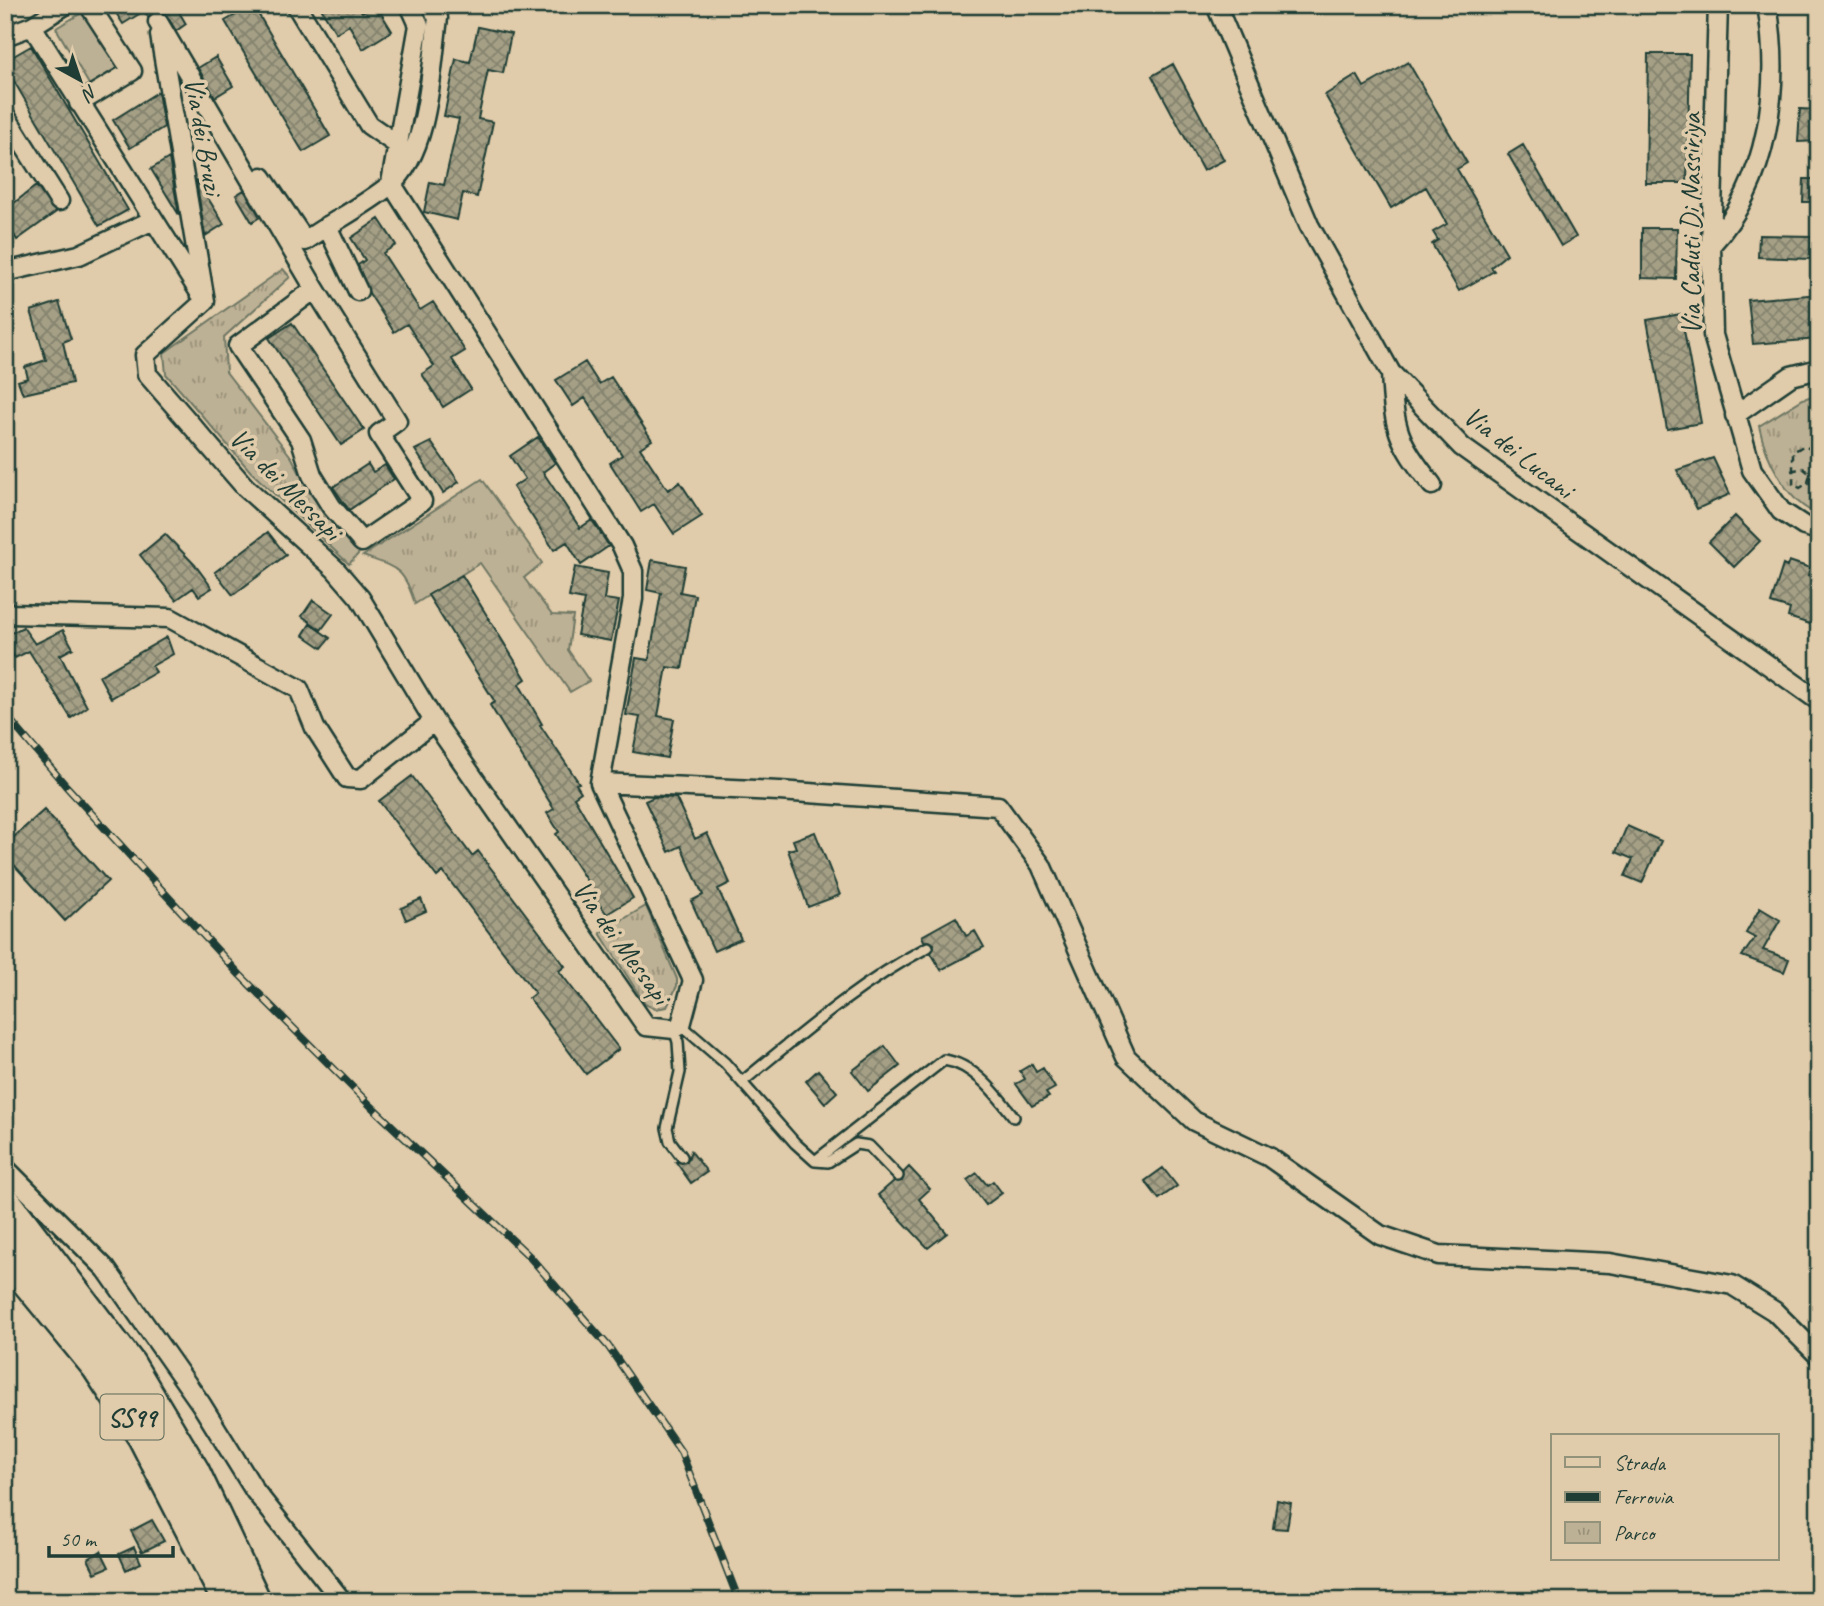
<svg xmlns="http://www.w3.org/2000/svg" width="1824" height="1606" font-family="Caveat,sans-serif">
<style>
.grass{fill:#bdb195;stroke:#6e7764;stroke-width:2}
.park{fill:url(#park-tufts);stroke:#6e7764;stroke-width:2}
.building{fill:url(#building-cross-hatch);stroke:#1f3d34;stroke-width:2}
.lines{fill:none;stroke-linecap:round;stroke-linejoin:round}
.lane-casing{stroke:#1f3d34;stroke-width:14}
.street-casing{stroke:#1f3d34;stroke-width:23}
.highway-casing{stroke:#1f3d34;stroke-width:37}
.path{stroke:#1f3d34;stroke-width:2.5;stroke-dasharray:7 5;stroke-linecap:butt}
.lane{stroke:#e0cbaa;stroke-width:9}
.street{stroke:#e0cbaa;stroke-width:18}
.highway{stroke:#e0cbaa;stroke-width:32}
.rail-casing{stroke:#1f3d34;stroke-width:8}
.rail{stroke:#e0cbaa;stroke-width:5;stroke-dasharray:16;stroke-linecap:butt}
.labels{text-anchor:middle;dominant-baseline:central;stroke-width:7;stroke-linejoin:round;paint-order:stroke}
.shield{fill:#e0cbaa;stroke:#596857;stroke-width:2}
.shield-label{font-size:26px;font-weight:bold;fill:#1f3d34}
.street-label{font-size:28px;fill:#1f3d34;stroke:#e0cbaa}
</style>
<defs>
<pattern id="park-tufts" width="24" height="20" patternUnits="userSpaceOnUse" patternTransform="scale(1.75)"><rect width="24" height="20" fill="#bdb195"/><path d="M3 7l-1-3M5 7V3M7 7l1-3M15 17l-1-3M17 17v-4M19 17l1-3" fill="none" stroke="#99917a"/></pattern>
<pattern id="building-cross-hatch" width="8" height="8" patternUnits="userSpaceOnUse" patternTransform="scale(1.75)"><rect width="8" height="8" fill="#a49f85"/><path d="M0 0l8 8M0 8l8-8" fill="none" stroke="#85836e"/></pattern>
</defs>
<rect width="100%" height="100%" fill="#e0cbaa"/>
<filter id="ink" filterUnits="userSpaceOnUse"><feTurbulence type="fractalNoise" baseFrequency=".0143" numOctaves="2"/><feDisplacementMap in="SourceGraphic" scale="14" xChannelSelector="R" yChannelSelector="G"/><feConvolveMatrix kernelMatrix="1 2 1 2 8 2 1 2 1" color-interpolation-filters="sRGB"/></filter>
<g filter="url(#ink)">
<path class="grass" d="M85,11l35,57 -30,18 -34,-58z"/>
<path class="park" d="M283,269l7,8 -66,60 2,35 66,86 19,37 49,57 -11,12 -98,-92 -85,-98 -2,-21z
M1819,394v120c-32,-9 -54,-59 -60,-88l44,-27z
M482,479l60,84 -18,15 28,37 21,1 -5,34 21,31 -19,11 -90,-129 -65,41c-11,-36 -18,-36 -52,-48z
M646,906l31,73v7l-10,21 -12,2 -10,-5 -45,-71z"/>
<path class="building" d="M111,5h64l11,19 -10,7 -9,-15 -8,-5 -11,6 -4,-6 -21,13z
M253,5l77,131 -27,16 -78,-131z
M319,5h39l4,7 14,-7 16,26 -29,18 -14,-24 -13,8z
M478,27l33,7 -8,39 -15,-3 -10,49 15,3 -16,75 -14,-4 -6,27 -33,-8 6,-30 14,3 15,-66 -15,-3 12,-57 14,3z
M31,46l97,164 -29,16 -94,-160v-5z
M1648,54h42l-3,129h-41z
M216,57l17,29 -18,11 -17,-29z
M1408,62l59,101 -10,6 50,85 -16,13 3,4 -35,20 -27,-47 6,-4 -5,-8 14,-8 -21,-37 -35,21 -66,-113 32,-20 7,12z
M1173,64l51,96 -21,11 -51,-95z
M158,92l6,35 -34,21 -17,-28z
M1800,109l19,1v31l-21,1z
M1523,145l53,92 -15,9 -53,-92z
M169,158l10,57 -28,-46z
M196,179l28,45 -19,12z
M1804,179h15v23h-16z
M36,186l20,26 -39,28 -12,-20v-10z
M244,190l16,27 -8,5 -16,-27z
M379,219l17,26 -13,8 37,57 13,-8 32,49 -13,8 19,30 -28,18 -21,-33 12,-8 -27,-42 -13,8 -25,-39 -11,-28 7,-5 -14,-22z
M1642,228h35l-1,51 -34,-1z
M1759,235l53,1 -1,23 -53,-2z
M1819,294v45l-66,5 -5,-44z
M59,302l12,37 -8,3 9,41 -49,11 -5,-13 10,-3 -3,-11 21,-7 -15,-49z
M1681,314l20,109 -34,6 -20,-109z
M292,323l72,107 -23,15 -72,-107z
M585,362l14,22 12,-7 41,63 -12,8 28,42 12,-8 22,34 -28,18 -20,-30 -13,8 -31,-49 12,-8 -37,-57 -12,8 -17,-26z
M538,437l17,26 -12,9 37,56 12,-8 17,26 -28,19 -14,-23 -13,8 -41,-63 12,-8 -15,-23z
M431,442l28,40 -16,11 -28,-43z
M1713,458l17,36 -33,15 -20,-39z
M368,464l5,8 12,-7 9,14 -45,31 -16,-23z
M1735,516l25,25 -26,26 -25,-25z
M268,532l18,23 -53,40 -18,-23z
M165,534l30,31 17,23 -13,8 -6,-8 -17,12 -36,-45z
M652,560l33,6 -5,26 15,3 -13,74 -15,-2 -9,49 16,3 -7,39 -34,-6 7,-35 -14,-2 10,-57 13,2 12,-67 -14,-3z
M1789,561l21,7 -2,7 11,3v49l-31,-10 2,-8 -19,-6 12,-38 4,2z
M575,567l33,6 -4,26 15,2 -8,40 -34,-6 7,-35 -15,-3z
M462,575l64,104 -7,5 23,40 -2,1 39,58 -3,1 5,8 -7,5 59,101 -26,16 -23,-29 4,-2 -32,-49 3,-2 -12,-19 7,-4 -64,-104 5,-3 -67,-107z
M313,600l20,14 -12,16 -19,-14z
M310,624l20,14 -8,10 -19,-13z
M23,627l12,17 28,-14 10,18 -13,7 27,52 -16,11 -42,-67 -14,7 -10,-16v-6z
M167,637l6,17 -21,12 4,6 -45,26 -12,-22z
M412,776l60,80 6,-5 12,16 75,99 -6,5 60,78 -33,25 -57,-76 6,-5 -92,-121 -6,5 -58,-76z
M654,797l22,1 19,41 12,-6 23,50 -12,6 23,50 -27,12 -23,-50 12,-6 -22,-49 -12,6 -24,-51z
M44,810l64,71 -43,40 -60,-66v-10z
M1627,826l34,15 -19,42 -17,-7 8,-17 -17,-7z
M815,832l25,63 -32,12 -20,-57 8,-2 -3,-8z
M421,899l5,12 -20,9 -5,-12z
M1760,908l20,12 -17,30 26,9 -5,13 -42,-16 13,-18 -9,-5z
M956,917l10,19 9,-5 9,16 -43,23 -10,-17 3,-9 -10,-3 -2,-5z
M885,1046l15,20 -32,25 -16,-20z
M1032,1064l4,8 7,-4 12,20 -9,5 3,4 -17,9 -16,-22 9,-5 -5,-8z
M818,1070l19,22 -12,11 -19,-22z
M691,1151l16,21 -16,11 -15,-21h11z
M909,1167l21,22 -11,10 28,34 -19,15 -50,-53 16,-14h8l2,-9z
M1163,1168l14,18 -18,13 -14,-18z
M977,1173l10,12 6,-4 9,12 -16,12 -19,-25z
M1277,1500l14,3 -4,26 -14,-1z
M152,1520l12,21 -22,11 -11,-21z
M134,1547l7,16 -15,7 -7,-16z
M101,1551l8,16 -14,6 -7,-14z"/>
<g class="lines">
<defs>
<path id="lane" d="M681,1025l44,38 70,80 20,18 13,1 28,-18 13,2 29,30
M674,1029l4,13 2,30 -13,56 3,13 12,16
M742,1082c60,-49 116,-98 186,-135
M815,1161l129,-101c30,4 53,35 70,57"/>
<path id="street" d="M296,5l73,120 29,20
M1216,5l93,220 82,148 71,74 357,254
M1718,5l-7,240 2,90 39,135 29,41 23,15 15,4
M158,22l157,267 82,132 -18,13 43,67 -60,41 -31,-36 -19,-31 -11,-35 -63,-94 77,-57
M32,26l168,267
M160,35l45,266
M5,36l27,-10 33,-21
M79,103l53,-32 -43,-66
M5,115l54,86
M262,177l43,64c27,-19 59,-35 85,-56 40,-33 41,-118 48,-167l-7,-13
M327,226l31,65
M1711,245c58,-63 70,-159 56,-240
M5,272l74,-17 74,-35
M205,301l-60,54 2,19 98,113 90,82 25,29 74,123 212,305 28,3 7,-4 12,-45 -93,-197 33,-184v-28l-11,-25 -231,-363 28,-158 -9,-20
M1391,373c3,57 6,67 41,112
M1735,415l56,-39 28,-7
M5,610l5,4 160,4 129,71 16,39 32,50 14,1 73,-58
M600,783l179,8 219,15 43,59 85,192 68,64 75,36 111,78 59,20 171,8 122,22 42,26 45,45
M5,1168l101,101 95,135 54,87 87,110"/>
<path id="highway" d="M5,1203l124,162 64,107 61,129
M5,1253l93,113 46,70 85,165"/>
</defs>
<use href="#lane" class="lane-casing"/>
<use href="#street" class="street-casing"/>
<use href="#highway" class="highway-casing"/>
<path class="path" d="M1791,471l12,-3 7,6 -2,9 -8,5 -7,-4v-32l10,-6 16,6"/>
<use href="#lane" class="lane"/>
<use href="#street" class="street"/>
<use href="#highway" class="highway"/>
<defs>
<path id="rail" d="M5,714l61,72 174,189 131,131 158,150 79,90 73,106 58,149"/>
</defs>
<use href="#rail" class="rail-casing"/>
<use href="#rail" class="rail"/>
</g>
</g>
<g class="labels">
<rect class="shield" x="100.5" y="1394.5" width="63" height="45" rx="5"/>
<g class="shield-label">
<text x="132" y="1417">SS99</text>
</g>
<g class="street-label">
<text transform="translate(204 136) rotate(80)">Via dei Bruzi</text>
<text transform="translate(1690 224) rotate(-90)">Via Caduti Di Nassiriya</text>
<text transform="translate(1519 452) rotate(38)">Via dei Lucani</text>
<text transform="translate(286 484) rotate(45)">Via dei Messapi</text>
<text transform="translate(622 942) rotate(54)">Via dei Messapi</text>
</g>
</g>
<rect width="1824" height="1606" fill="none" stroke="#e0cbaa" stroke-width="28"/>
<rect x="14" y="14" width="1796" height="1578" fill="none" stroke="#1f3d34" stroke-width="2.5" filter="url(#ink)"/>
<rect x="1551" y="1434" width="228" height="126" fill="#e0cbaa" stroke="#93927b" stroke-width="2"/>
<rect x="1565" y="1457" width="35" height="10" fill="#e0cbaa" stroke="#93927b" stroke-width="2"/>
<text x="1614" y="1470" font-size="21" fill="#1f3d34">Strada</text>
<rect x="1565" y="1492" width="35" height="10" fill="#1f3d34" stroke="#93927b" stroke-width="2"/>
<text x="1614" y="1504" font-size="21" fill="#1f3d34">Ferrovia</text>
<rect x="1565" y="1522" width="35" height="21" fill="url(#park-tufts)" stroke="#93927b" stroke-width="2"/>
<text x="1614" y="1540" font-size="21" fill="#1f3d34">Parco</text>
<g transform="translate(80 80) rotate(140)" stroke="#e0cbaa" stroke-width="5" paint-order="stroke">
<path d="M0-5L12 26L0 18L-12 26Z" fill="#1f3d34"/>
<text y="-10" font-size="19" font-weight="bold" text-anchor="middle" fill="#1f3d34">N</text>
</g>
<path d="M49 1546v10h124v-10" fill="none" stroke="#1f3d34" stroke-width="3.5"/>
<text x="60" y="1546" font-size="21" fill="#1f3d34" stroke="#e0cbaa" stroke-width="5" paint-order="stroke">50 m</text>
</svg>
